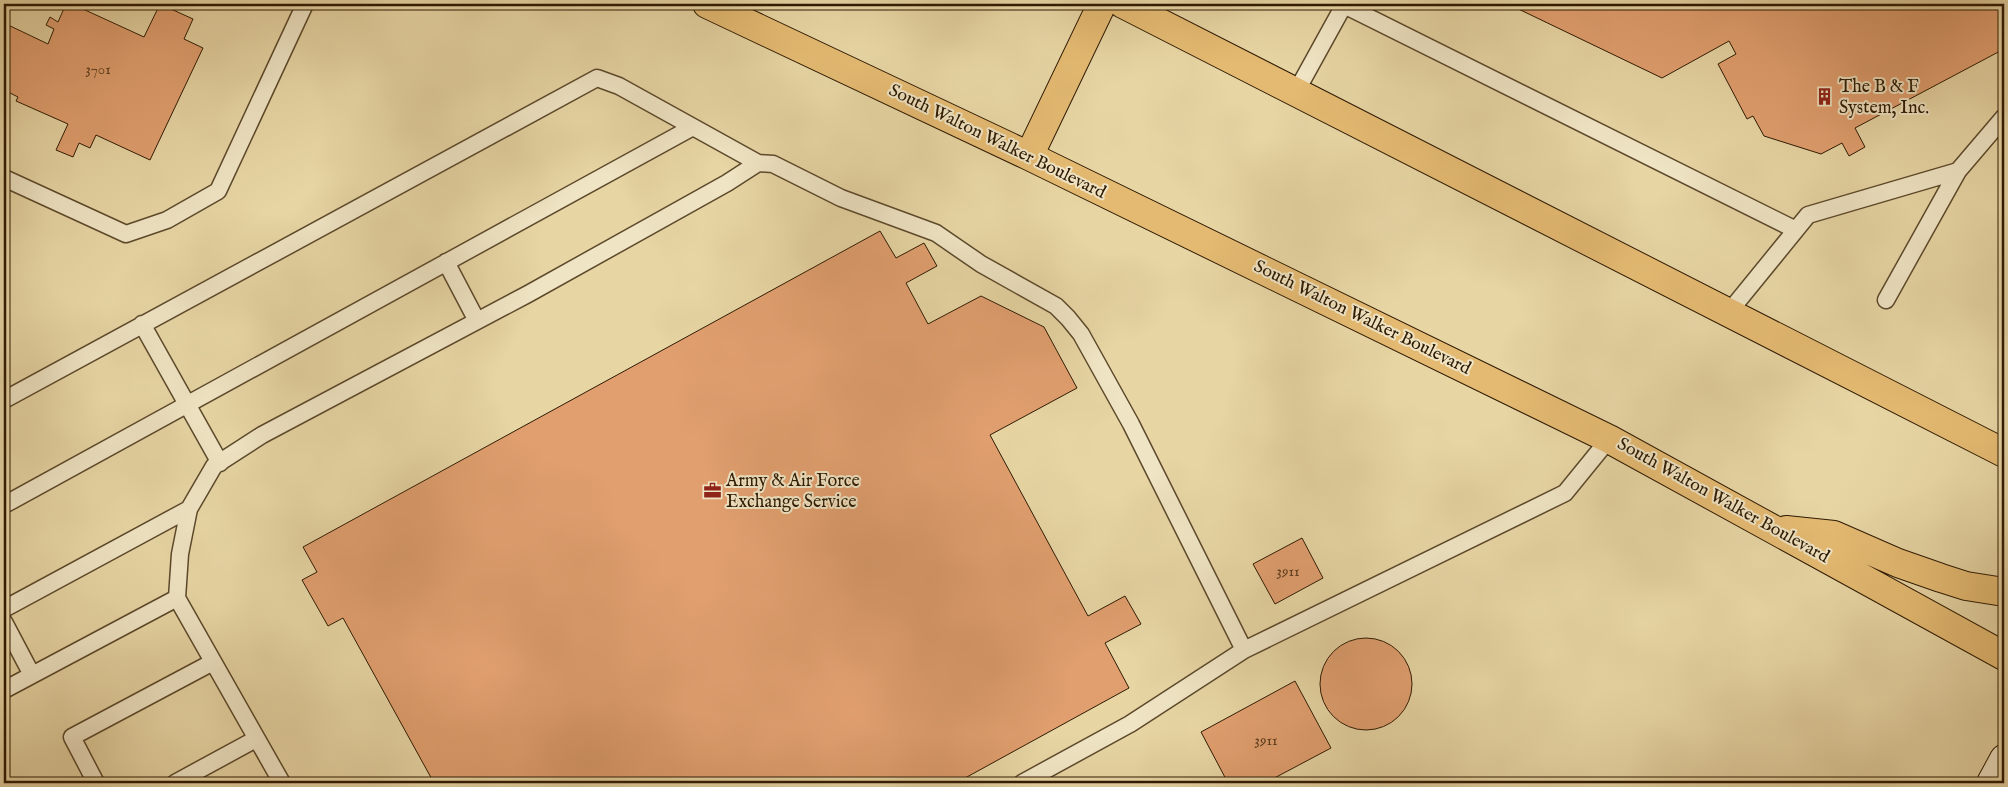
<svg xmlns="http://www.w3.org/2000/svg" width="2008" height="787" font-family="'IM FELL English',serif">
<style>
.building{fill:#e19f6f;stroke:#2e1a03}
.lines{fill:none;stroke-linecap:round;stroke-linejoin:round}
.lane-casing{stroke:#5c492b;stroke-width:19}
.secondary-casing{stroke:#2e1a03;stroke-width:30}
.primary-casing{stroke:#2e1a03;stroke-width:30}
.lane{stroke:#efe4c4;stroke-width:16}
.secondary{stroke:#efe4c4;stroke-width:28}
.primary{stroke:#e4ba72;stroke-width:28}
.labels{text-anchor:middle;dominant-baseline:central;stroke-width:4;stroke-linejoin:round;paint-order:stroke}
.number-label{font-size:15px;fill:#5b3b1e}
.poi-label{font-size:18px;fill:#2e1a03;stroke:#efe4c4;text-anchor:start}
.street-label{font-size:18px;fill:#2e1a03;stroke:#efe4c4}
</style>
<rect width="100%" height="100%" fill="#e7d5a4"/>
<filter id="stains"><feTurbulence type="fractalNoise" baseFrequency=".004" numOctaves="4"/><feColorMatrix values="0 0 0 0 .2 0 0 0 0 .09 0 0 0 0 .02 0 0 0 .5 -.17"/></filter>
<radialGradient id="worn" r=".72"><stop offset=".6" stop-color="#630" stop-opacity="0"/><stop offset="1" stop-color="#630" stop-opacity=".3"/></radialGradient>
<path class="building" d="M66,4h6l72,33 16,-33 33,15 -9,20 19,9 -53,112 -54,-25 -6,13 -11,-5 -6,14 -17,-7 12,-26 -52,-23 2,-4 -14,-7v-67l44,21 6,-15 -8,-4 4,-8 8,5z
M1508,4h496v45l-149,79 10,19 -16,9 -7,-13 -21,11 -57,-18 -11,-20 -6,3 -29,-55 18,-10 -7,-13 -67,37z
M880,231l16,27 28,-15 13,23 -31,17 22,41 53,-28 63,31 33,61 -87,47 98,181 37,-20 16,28 -36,19 24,45 -173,95h-522l-91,-165 -15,8 -26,-46 15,-8 -14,-25z
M1302,538l21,40 -48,26 -22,-40z
M1320 684a46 46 0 1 1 92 0a46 46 0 1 1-92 0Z
M1295,681l36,67 -66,35h-37l-27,-51z"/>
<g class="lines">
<defs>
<path id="lane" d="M1296,92l48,-87 452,225
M4,178l122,56 41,-14 51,-29 87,-187
M446,262l31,59
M1886,300l72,-129
M1729,312l79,-97 150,-44 46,-54
M142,324l78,139
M4,400l593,-322 22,8 139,77
M4,505l689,-378
M177,598l105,185
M4,609l185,-100
M4,622l28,53
M4,690l173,-92 3,-44 9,-45 25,-43 48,-31 266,-141 199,-111 31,-20 15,1 68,34 95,35 45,31 75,42 12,12 13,16 50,90 113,226 321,-157 44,-54
M96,783l-24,-46 141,-75
M175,783l81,-44
M1022,783l108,-59 114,-74"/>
<path id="secondary" d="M1991,783l13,-24"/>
<path id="primary" d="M707,4l322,152 580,283 395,217
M1123,4l881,449
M1029,156l73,-152
M1786,530l48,5 64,28 43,15 25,8 38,6"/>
</defs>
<use href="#lane" class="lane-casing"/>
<use href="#secondary" class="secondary-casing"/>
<use href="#primary" class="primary-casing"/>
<use href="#lane" class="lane"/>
<use href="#secondary" class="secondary"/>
<use href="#primary" class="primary"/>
</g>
<defs>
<symbol id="building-bare" viewBox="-9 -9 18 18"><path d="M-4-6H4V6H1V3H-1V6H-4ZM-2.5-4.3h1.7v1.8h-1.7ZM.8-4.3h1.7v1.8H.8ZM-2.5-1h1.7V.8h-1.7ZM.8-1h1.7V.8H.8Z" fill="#8f2418" stroke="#efe4c4" stroke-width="2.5" paint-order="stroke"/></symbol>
<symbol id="office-bare" viewBox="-9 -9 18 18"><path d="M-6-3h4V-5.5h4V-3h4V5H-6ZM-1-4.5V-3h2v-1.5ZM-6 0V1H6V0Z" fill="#8f2418" stroke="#efe4c4" stroke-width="2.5" paint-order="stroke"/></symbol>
</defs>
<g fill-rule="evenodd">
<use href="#building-bare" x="1812" y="84" width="25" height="25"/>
<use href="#office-bare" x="700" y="478" width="25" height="25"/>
</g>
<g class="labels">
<g class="number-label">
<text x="98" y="69">3701</text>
<text x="1288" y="571">3911</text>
<text x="1266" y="740">3911</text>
</g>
<g class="poi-label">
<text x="1839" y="87">The B &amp; F<tspan x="1839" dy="21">System, Inc.</tspan></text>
<text x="726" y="481">Army &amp; Air Force<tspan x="726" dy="21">Exchange Service</tspan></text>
</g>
<g class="street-label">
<text transform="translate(997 142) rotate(26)">South Walton Walker Boulevard</text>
<text transform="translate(1362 318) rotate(26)">South Walton Walker Boulevard</text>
<text transform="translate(1723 501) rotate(29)">South Walton Walker Boulevard</text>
</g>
</g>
<rect width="2008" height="787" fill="none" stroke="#e7d5a4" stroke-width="20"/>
<rect x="5" y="5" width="1998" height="777" fill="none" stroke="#2e1a03" stroke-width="2.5"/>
<rect x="10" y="10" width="1988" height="767" fill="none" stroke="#2e1a03"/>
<rect width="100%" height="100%" filter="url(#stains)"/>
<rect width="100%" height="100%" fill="url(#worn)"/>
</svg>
